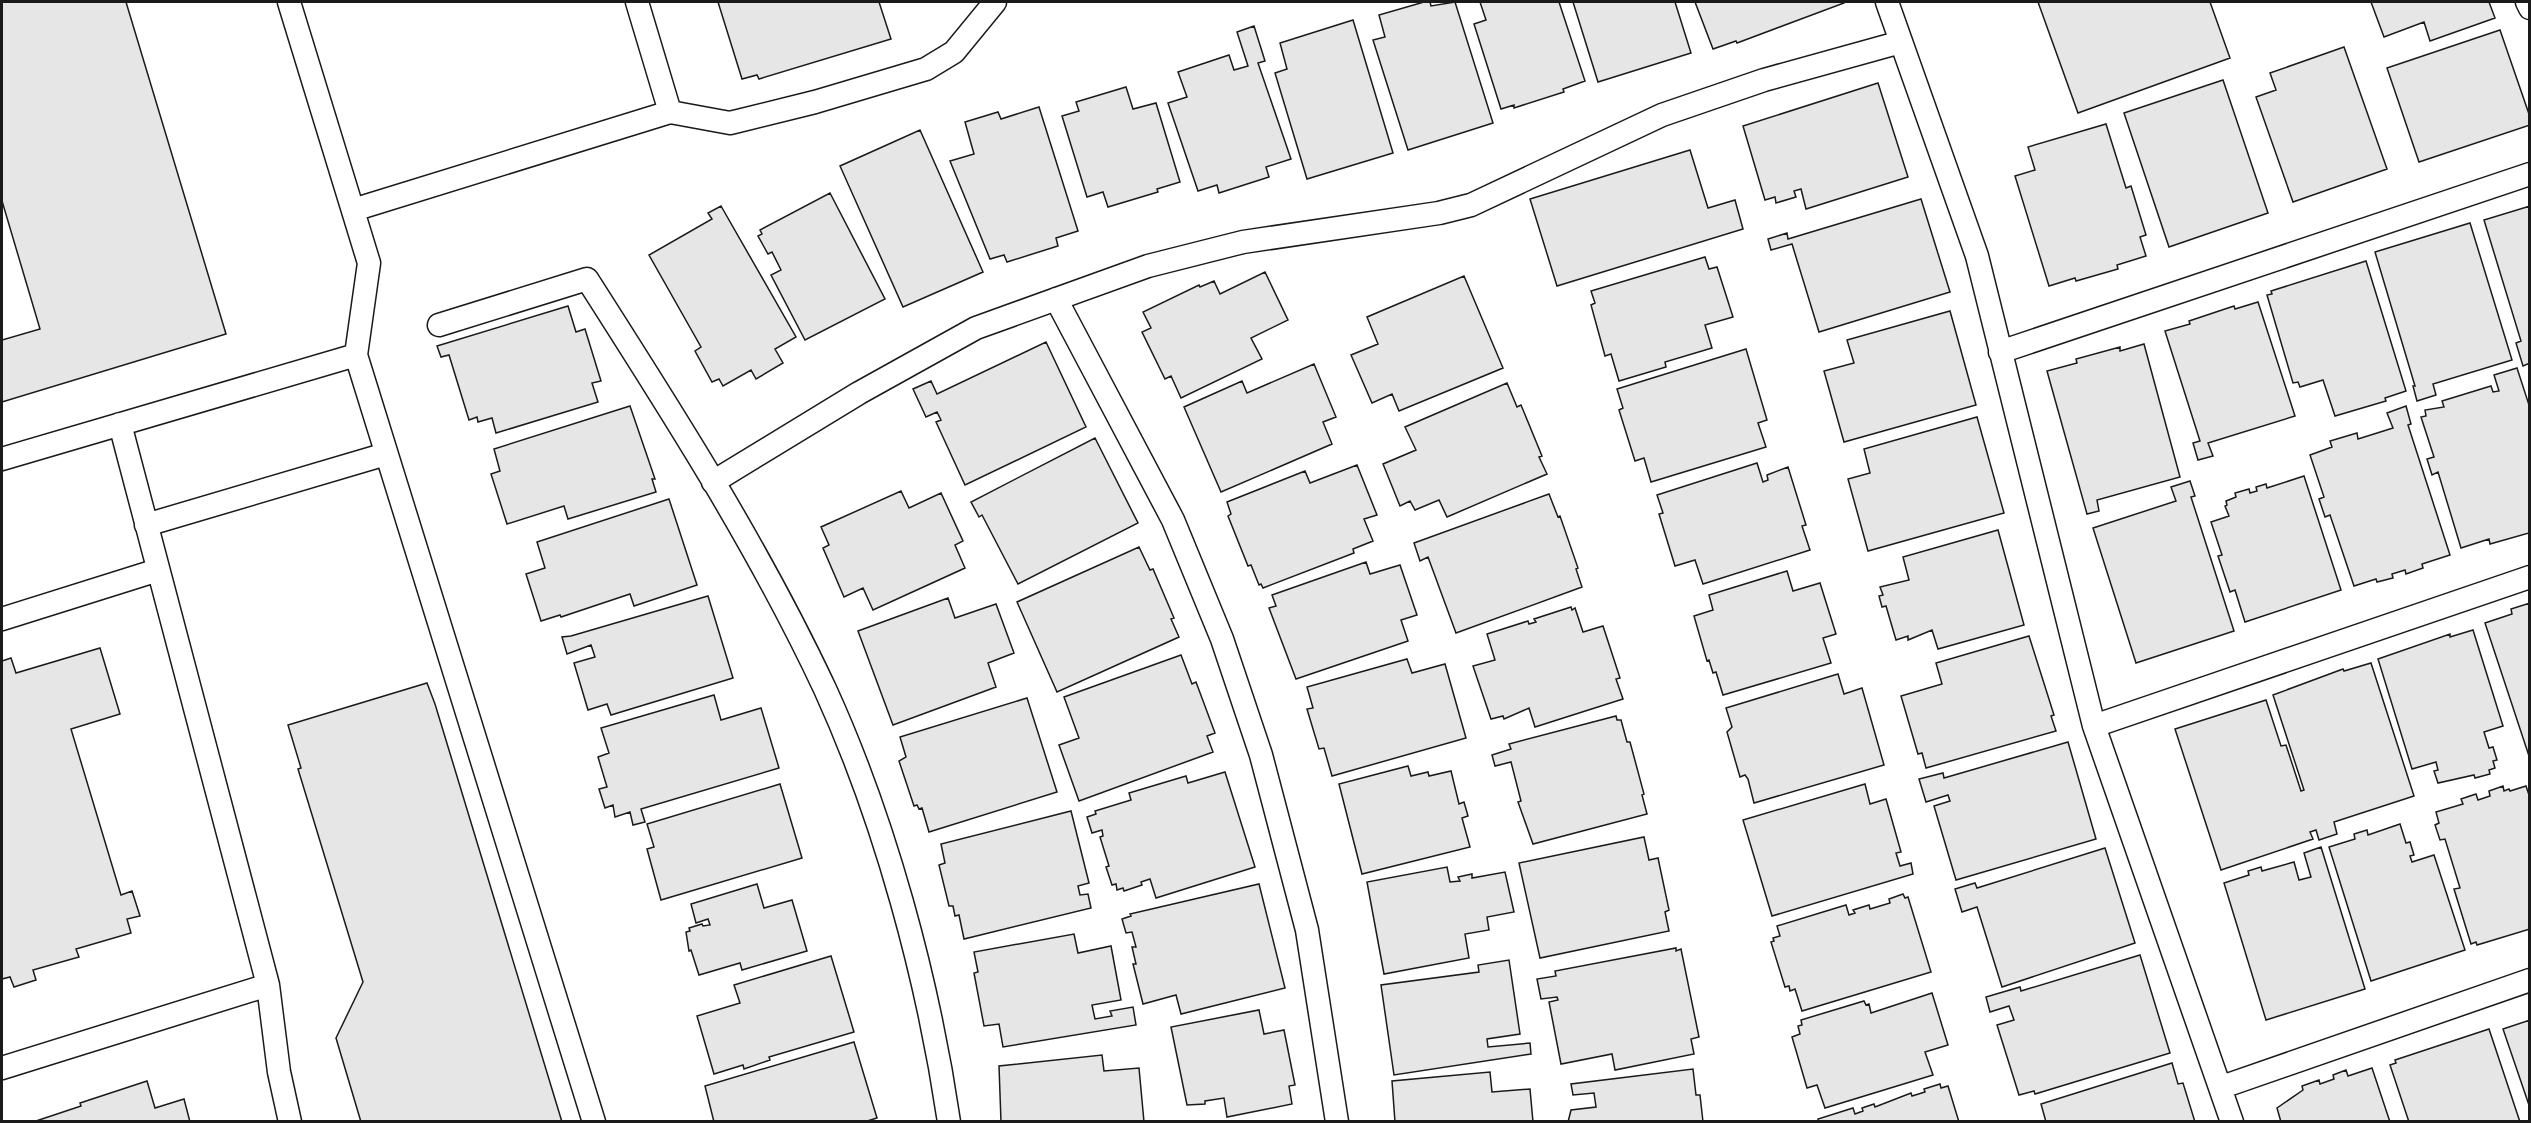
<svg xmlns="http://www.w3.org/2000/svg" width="2531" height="1123" font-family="'Golos Text',sans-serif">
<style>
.building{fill:#e6e6e6;stroke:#1a1a1a;stroke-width:1.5}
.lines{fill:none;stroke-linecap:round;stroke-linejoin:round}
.service-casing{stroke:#1a1a1a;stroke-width:25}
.service{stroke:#fff;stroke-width:22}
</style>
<rect width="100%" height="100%" fill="#fff"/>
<path class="building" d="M2,2h124l100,332 -224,68v-62l38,-11 -38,-128z
M718,2h161l12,37 -132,40 -2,-4 -15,4z
M1424,2h6l1,4 24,-4 38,121 -85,27 -35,-110 12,-3 -6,-22z
M1480,2h79l26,79 -22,8 1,3 -50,16v-3l-13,4 -27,-85 12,-4z
M1573,2h102l16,51 -93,29z
M1695,2h149v1l-107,40 -1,-2 -23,8z
M2038,2h172l20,56 -152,55z
M2371,2h118l6,16 -65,23 -6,-19 -40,15z
M1353,20l40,133 -86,26 -32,-106 12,-4 -7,-26z
M1254,26l11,35 -7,2 33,96 -25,8 3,10 -50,16 -2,-8 -19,6 -30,-88 19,-6 -9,-25 51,-17 5,15 14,-4 -11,-34z
M2500,30l30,87v8l-111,37 -32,-94z
M2344,47l43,122 -94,33 -37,-105 20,-7 -6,-17z
M2223,80l45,133 -99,34 -45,-134z
M1878,83l30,94 -102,32 -5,-20 -7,2 2,6 -20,6 -1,-6 -10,3 -22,-74z
M1126,87l7,22 23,-6 24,79 -23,7 1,3 -50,15 -5,-15 -16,5 -25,-81 17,-5 -3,-9z
M1039,107l39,124 -22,7 2,8 -51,16 -3,-7 -14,4 -40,-98 24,-7 -9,-32 33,-10 3,7z
M2106,124l20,64 5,-2 15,49 -6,2 6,19 -29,9 1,4 -42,12 -1,-3 -26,8 -34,-110 20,-6 -7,-23z
M920,130l63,142 -80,35 -63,-141z
M1690,150l18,58 27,-8 8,29 -186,57 -27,-87z
M830,193l55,106 -80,41 -34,-65 10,-5 -9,-18 -4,2 -10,-18 4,-2 -2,-4z
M1921,199l29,93 -131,40 -27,-88 -21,6 -3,-11 19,-6 1,6z
M721,206l75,131 -21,12 8,14 -27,16 -5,-9 -28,16 -4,-7 -7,3 -17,-31 6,-4 -52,-92 63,-36 -4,-6z
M2530,206v157l-7,3 -7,-23 5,-2 -37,-121z
M2470,223l42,137 -79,24 3,11 -19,6 -4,-15h2l-40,-134z
M1705,257l4,12 8,-2 16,50 -28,8 7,23 -47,14 1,5 -47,14 -8,-27 -6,2 -14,-51 4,-2 -4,-12z
M2366,261l40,130 -21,7 1,3 -51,15 -12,-36 -23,7 -2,-5 -5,1 -26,-88 5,-1 -1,-3z
M1265,272l23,48 -37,18 11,21 -81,39 -10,-22 -6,3 -23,-47 9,-4 -8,-16 56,-27 1,2 14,-6 6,13z
M1464,276l39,92 -104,43 -7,-17 -20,9 -21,-48 27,-11 -11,-27z
M2258,302l37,114 -87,27 5,13 -15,4 -5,-17 7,-2 -35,-110 25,-7 -1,-3 45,-15 1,3z
M568,306l8,26 9,-3 16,52 -9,2 6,19 -102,31 -4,-15 -14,4 -1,-5 -8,3 -20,-65 -8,2 -4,-11z
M1950,311l26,94 -132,37 -20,-71 30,-8 -7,-23z
M1046,342l40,85 -121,58 -29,-63 5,-2 -4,-8 -11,5 -13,-28 18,-8 6,13z
M2144,344l36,133 -83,23 2,11 -12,3 -40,-143 30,-8 -1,-4 44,-12v4z
M1746,349l21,71 -9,3 8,24 -115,35 -7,-24 -9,3 -16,-51 4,-2 -6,-19z
M1314,364l22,53 -13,5 9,22 -111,48 -37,-85 58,-26 5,12z
M2517,368l13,40 -1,125 -39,11 -1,-5 -28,9 -23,-76 -6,3 -5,-16 7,-2 -13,-40 5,-1 -1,-6 19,-3 -2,-6 49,-15 2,6 6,-1 -5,-16z
M1507,383l10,24 4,-2 21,51 -3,1 8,17 -100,43 -8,-17 -24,10 -5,-9 -10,5 -17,-42 33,-14 -11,-23z
M630,406l25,73h-3l4,13 -88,27 -4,-13 -57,18 -16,-50 9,-3 -6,-22z
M2406,406l5,18 -3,1 42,130 -28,9 1,4 -17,6 -1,-4 -13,4 1,4 -16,4 -1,-3 -22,7 -24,-71 -5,2 -6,-18 5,-2 -14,-42 22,-8 -2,-6 27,-8 1,6 35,-11 -6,-15z
M1977,417l27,96 -136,38 -20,-72 22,-6 -6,-24z
M1095,438l43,85 -120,61 -36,-69 -3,2 -8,-15z
M1757,463l6,19 5,-2 -1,-5 21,-8 18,58 -4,1 8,24 -107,34 -8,-24 -20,6 -16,-52 4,-1 -6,-18z
M1357,465l20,50 -13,4 9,22 -20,8 1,4 -91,35 -2,-4 -2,1 -8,-20 -3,1 -20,-50 3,-2 -4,-12 78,-31 5,12z
M2304,476l37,114 -96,32 -10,-32 -5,2 -12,-36 4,-1 -11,-33 18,-6 -4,-10 2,-1 -1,-4 10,-4 -1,-4 14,-4 1,4 7,-2 -1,-4 10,-3 1,4z
M2190,481l5,15 -4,1 43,134 -98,32 -43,-135 83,-27 -5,-14z
M901,491l8,17 32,-15 22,48 -8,4 10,23 -92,42 -10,-22 -19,9 -21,-49 6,-3 -8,-18z
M1549,494l9,23 2,-1 18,52 -2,1 6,18 -126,46 -28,-76 -8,4 -6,-18z
M669,499l28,86 -63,21 -4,-12 -69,23 -1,-2 -19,6 -15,-47 19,-6 -8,-26z
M1998,530l26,95 -86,24 -6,-19 -24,10v-4l-12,4 -10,-34 -4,1 -3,-11 4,-1 -3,-8 29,-7 -6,-23z
M1139,547l11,23 3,-1 21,49 -3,1 8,18 -122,55 -40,-90z
M1366,562l4,12 30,-9 17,50 -16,5 7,21 -112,38 -27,-71 7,-2 -4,-11z
M1787,571l6,20 27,-8 16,51 -13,4 8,25 -108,32 -7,-23 -3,1 -4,-13 -2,1 -13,-45 19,-6 -4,-15z
M708,596l25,82 -122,37 -4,-11 -19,6 -14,-47 21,-6 -4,-12 -24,9 -5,-17 9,-1z
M948,598l7,20 41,-14 18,49 -26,10 8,24 -103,38 -35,-94z
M2530,603v156l-45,-136 27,-9 -1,-5z
M1571,607l1,3 3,-2 8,24 20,-6 17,52 -4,1 7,20 -88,28 -6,-19 -25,11 -1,-3 -12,3 -18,-53 22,-6 -8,-26 41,-13 1,3 7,-2 -2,-3z
M2473,630l30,96 -19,6 5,16 4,-1 4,13 -4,1 2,7 -6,2 1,4 -15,4 -1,-3 -36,8 -4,-12 4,-1 -2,-8 -24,7 -34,-110 72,-25v3z
M2029,636l25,79 -3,1 5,15 -130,37 -4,-15 -4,1 -17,-58 41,-12 -6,-21z
M100,648l20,66 -49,15 50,166 11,-4 8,25 -13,3 4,14 -55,16 3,8 -46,13 3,10 -22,7 -4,-10 -8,2v-318l9,-3 5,15z
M1181,655l11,29 4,-2 19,51 -8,3 6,16 -134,49 -20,-56 20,-7 -15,-41z
M1407,659l5,14 33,-9 21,74 -134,38 -8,-28 -5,1 -12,-40 6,-1 -6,-21z
M2371,663l43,133 -80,26 3,12 -18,6 -3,-10 -6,2 3,7 -92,31 -46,-141 91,-29 15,46 5,-1 15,46 3,-1 -31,-95 70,-26 1,2z
M1838,674l6,20 18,-6 22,77 -130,38 -6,-24 -3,-4 -5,2 -13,-45 5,-5 -6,-19z
M427,683l8,21 127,418h-201l-25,-84 27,-56 -65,-213 3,-1 -13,-43z
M714,695l7,25 40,-12 18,60 -138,41 4,13 -12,3 -3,-13 -15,5 -2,-12 -8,3 -6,-19 8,-2 -9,-30 11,-4 -8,-25z
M1027,698l30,94 -128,40 -7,-24 -3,1 -2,-4 -3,1 -15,-45 7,-4 -6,-20z
M1616,716l1,4h4l6,22h3l14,52 -2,1 5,19 -114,30 -15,-42 3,-1 -10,-39 -16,4 -3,-11 19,-6 -2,-5z
M2068,742l28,97 -140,41 -22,-74 16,-5 -2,-6 -22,7 -7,-23 24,-6 1,5z
M1408,766l3,10 17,-4 1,4 22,-5 8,33 5,-2 4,14 -6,2 8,29 -108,27 -23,-90z
M1225,772l30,95 -99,31 -6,-19 -9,3 1,3 -18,6 -1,-3 -6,2 -1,-6 -4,1 -6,-18 3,-1 -9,-29 3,-1 -1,-6 -10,3 -5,-16 9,-3 -1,-3 36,-11 -2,-7 57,-17 2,7z
M780,784l22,74 -141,42 -14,-51 7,-2 -7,-23z
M1865,784l5,20 16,-5 15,53 -5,1 4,13 11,-3 2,11 -141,42 -29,-96z
M2503,786l1,5 5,-2 1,2 16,-5 4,12v131l-53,16 -1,-3 -5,2 -17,-55 6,-1 -15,-49 -5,1 -5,-15 4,-2 -3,-11 27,-8 -2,-5 15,-5 2,6 12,-4 -1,-5z
M1071,811l18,72 -11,3 2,9 8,-1 3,14 -127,31 -5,-24 -4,1 -2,-10h-4l-10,-41 6,-2 -4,-19z
M2400,824l6,19 4,-1 4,13 -4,1 2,6 22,-7 31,95 -94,31 -42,-134 26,-8 -1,-5 13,-4 1,5z
M1644,837l5,23 9,-2 11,52 -4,2 4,19 -129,27 -21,-95z
M2321,847l44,142 -99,31 -42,-137 25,-8 -1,-4 13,-4 1,4 32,-9 5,18 12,-3 -7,-24z
M2105,848l30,95 -133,44 -25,-80 -15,5 -7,-23 20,-6 2,5z
M1447,867l3,15 10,-1 -2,-4 14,-3v4l33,-6 9,40 -27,5 2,13 -24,4 4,24 -85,16 -17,-92z
M757,884l7,24 28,-8 15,51 -65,19 -2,-7 -41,12 -8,-25 -2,1 -3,-19 4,-1 -1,-3 13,-4 1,2 7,-1 -2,-6 -12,4 -5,-19z
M1259,884l26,104 -104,26 -5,-19 -33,9 -10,-40h3l-4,-17h4l-4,-15 -6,1 -4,-14 9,-3 -1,-2z
M1903,894l2,4 3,-1 23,75 -129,39 -7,-22 -5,2 -1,-5 -4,1 -14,-45 3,-1 -1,-3 7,-2 -3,-10 69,-21 3,10 6,-2 -2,-3 16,-5 1,4 20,-6 -1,-4z
M1074,934l4,19 33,-7 10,54 -29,5 3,14 17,-3 -2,-5 23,-4 3,18 -133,22 -4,-23 -15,2 -10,-53 4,-1 -4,-20z
M1676,948v3l5,-2 18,88 -8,2 3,15 -79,16 -3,-16 -51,10 -12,-62 9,-2 -1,-3 -16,2 -4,-20 19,-3 -1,-5z
M2140,955l30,98 -135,41 -1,-3 -15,4 -22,-70 17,-5 -5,-14 -19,6 -4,-15 34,-10 1,4z
M831,956l23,76 -85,25 1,3 -26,9 -1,-4 -29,9 -17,-58 43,-13 -6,-18z
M1509,960l11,74 -33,5 1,8 42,-4 1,11 -137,21 -13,-90 98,-13 -1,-7z
M1932,993l16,52 -23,7 8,23 -108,33 -8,-23 -10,3 -15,-51 8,-3 -2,-8 4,-1 -1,-5 63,-19 2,4 3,-1 2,9z
M1259,1010l5,24 20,-4 11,55 -6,1 3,18 -65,13 -3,-19 -19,3v3l-18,1 -16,-78z
M2530,1020v88l-27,-79z
M2489,1029l31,93h-111l-19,-57 6,-2 -1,-3z
M854,1042l23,76 -13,4h-150l-9,-36z
M1102,1055l2,16 35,-3 5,54h-143l-2,-56z
M2172,1063l6,21 5,-1 12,39h-149l-5,-18z
M2372,1068l18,54h-109l-4,-14 26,-18 -1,-4 17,-6 1,4 14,-5 -1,-4 13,-5 2,6z
M1693,1069l3,26h4l3,27h-135l3,-12 25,-3 -2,-14 -21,2 -2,-11z
M1490,1072l2,20 38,-3 3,33h-138l-3,-41z
M147,1081l8,27 29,-9 6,23h-157l48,-16 -1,-3z
M1940,1084l1,4 7,-2 11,36h-141v-3l35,-11 2,6 8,-3 -1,-3 12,-4 1,3 36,-14 1,3 13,-4 -1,-3z"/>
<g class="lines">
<defs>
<path id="service" d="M637,2l33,110
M1887,2l90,254 117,470 138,396
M2527,2l3,6
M353,210l317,-98 60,11 85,-21 111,-33 28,-17 41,-50
M1056,299l117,221 49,119 39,116 46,175 30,192
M439,325l148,-46c85,133 171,267 238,410 60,131 103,290 124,433
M2000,352l530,-178
M356,355l238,767
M120,424l148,561 11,87 11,50
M2,459l354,-104 13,-92 -80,-261
M713,482l146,-89 117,-65 172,-62 95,-24 196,-29 32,-8 191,-90 102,-35 137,-38
M146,525l240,-71
M2,619l156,-49
M2094,726l436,-149
M2,1068l266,-83
M2222,1087l308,-107"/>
</defs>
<use href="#service" class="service-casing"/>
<use href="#service" class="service"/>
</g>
<rect width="2531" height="1123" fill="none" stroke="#1a1a1a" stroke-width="6"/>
</svg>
